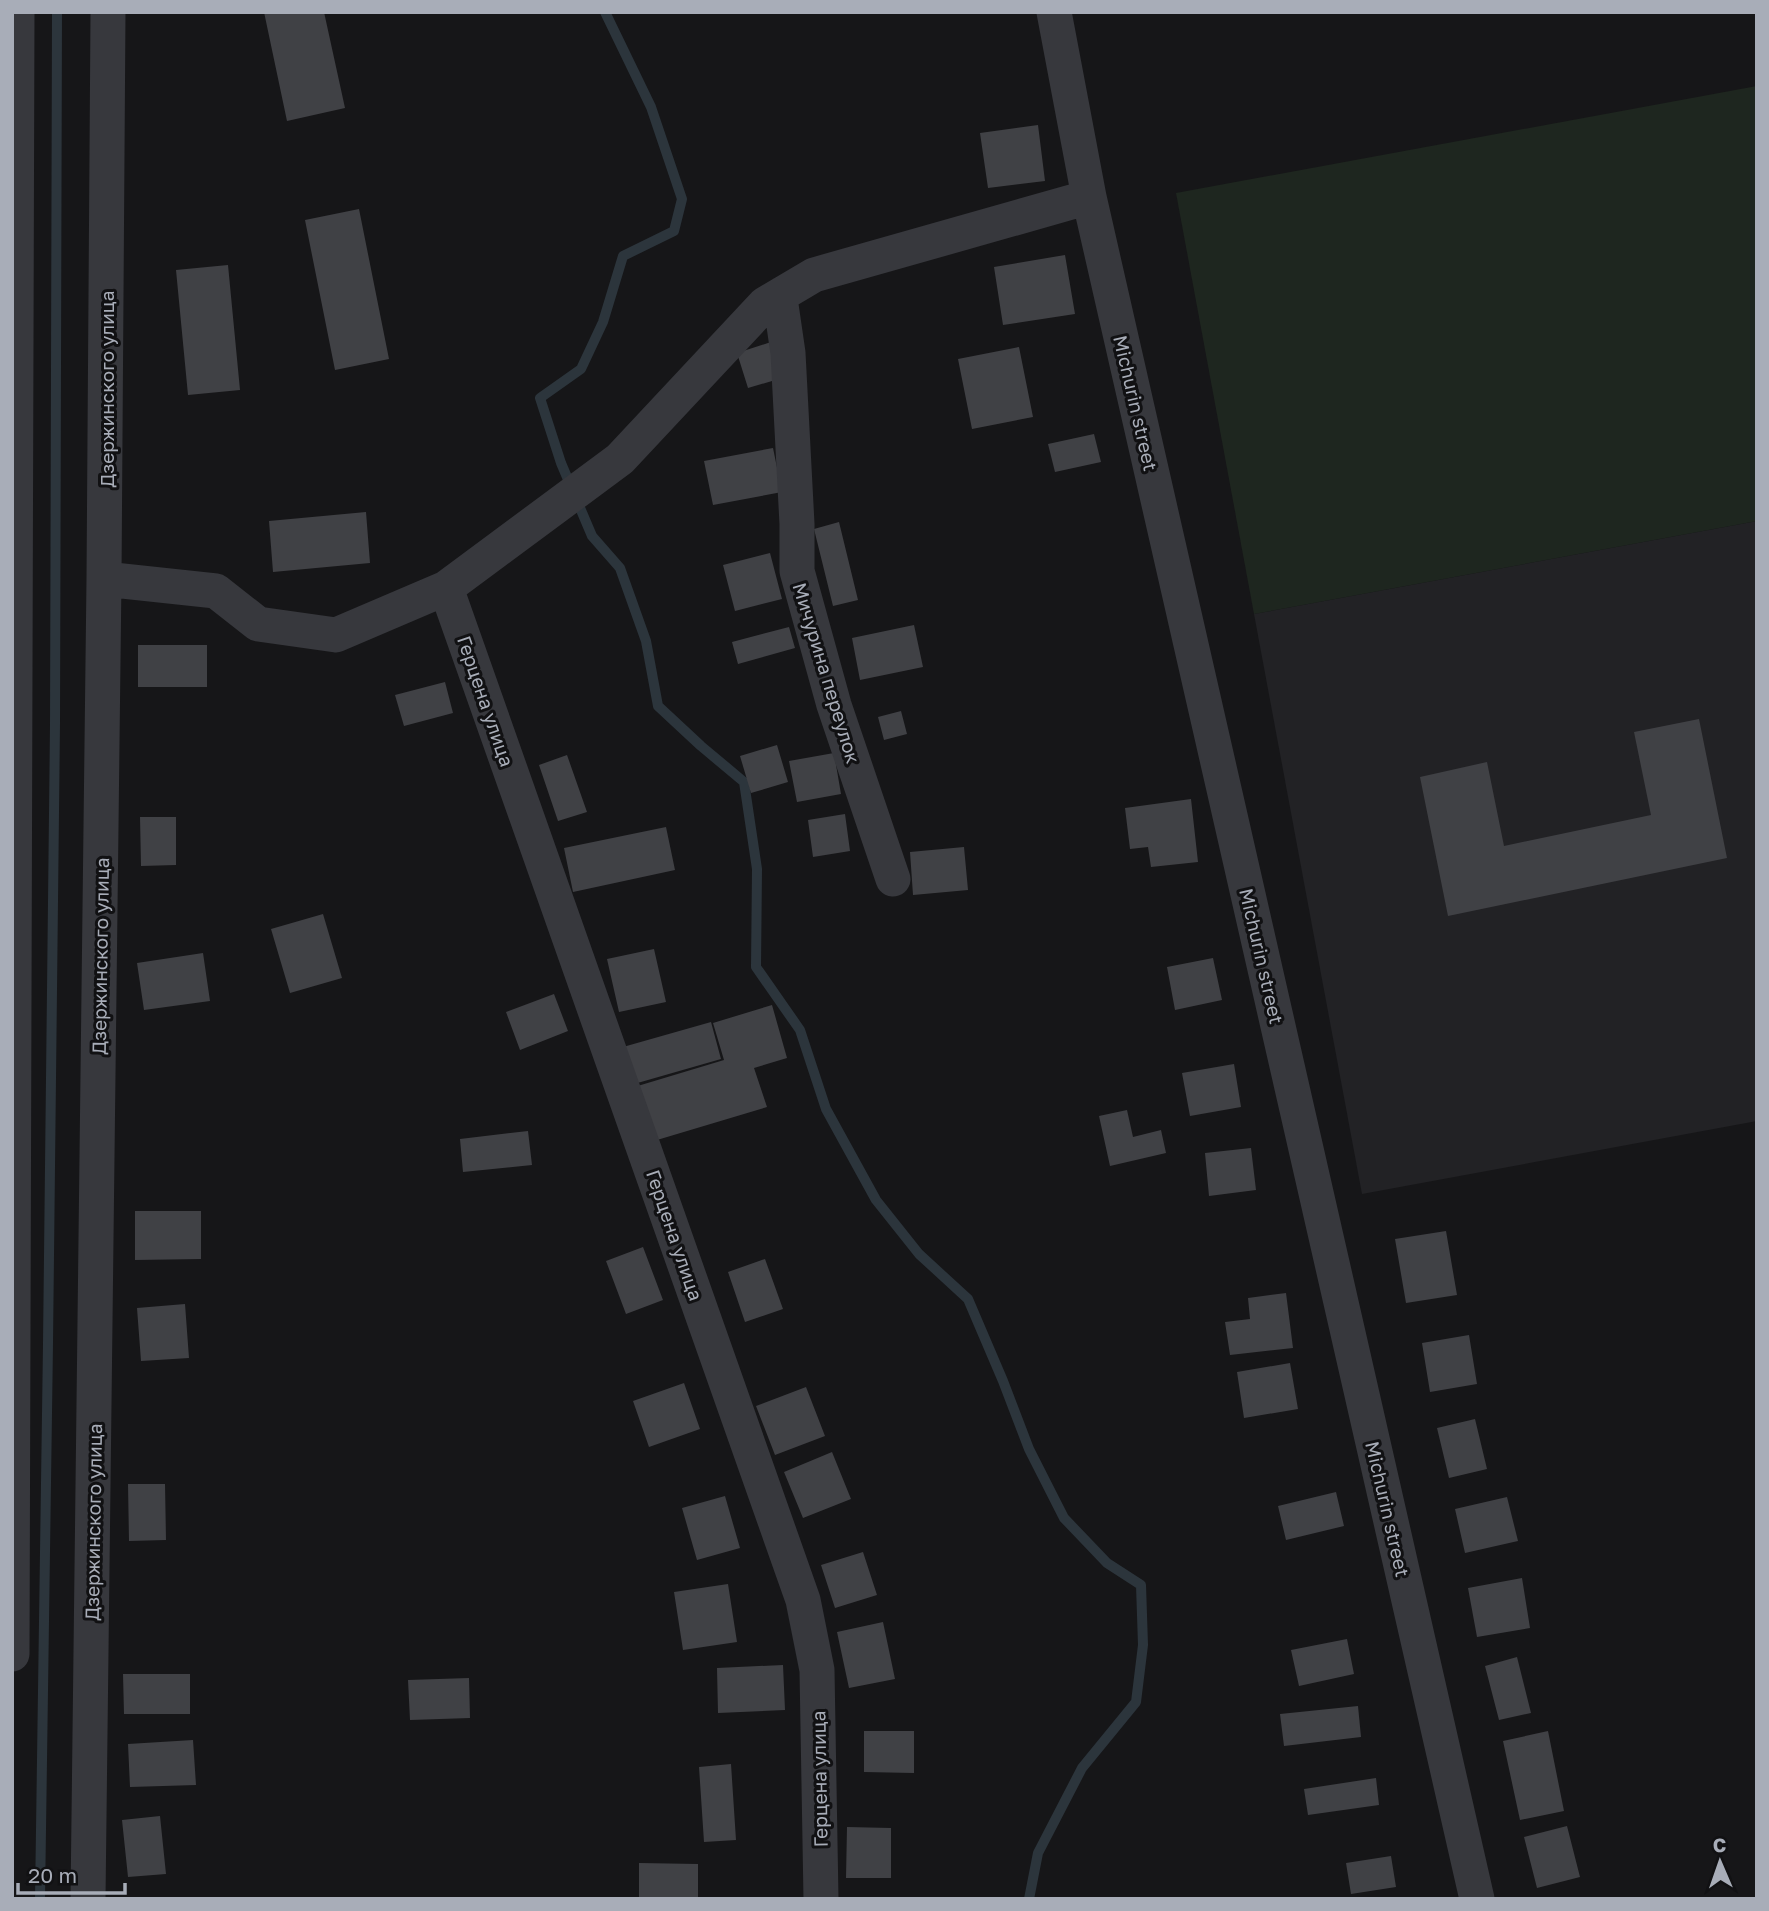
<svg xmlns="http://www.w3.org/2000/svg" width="1769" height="1911" font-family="'Golos Text',sans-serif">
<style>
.built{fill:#222225}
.green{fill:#1e261f}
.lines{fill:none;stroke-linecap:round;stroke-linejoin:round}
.stream{stroke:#2c353c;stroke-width:10}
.building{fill:#404145}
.street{stroke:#37383d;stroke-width:35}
.labels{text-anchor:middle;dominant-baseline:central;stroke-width:6;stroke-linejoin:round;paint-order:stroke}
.street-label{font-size:19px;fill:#a8adb8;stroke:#111113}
</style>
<rect width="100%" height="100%" fill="#161618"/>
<path class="built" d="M1757,521v600l-395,73 -108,-580z"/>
<path class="green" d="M1757,86v435l-503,93 -78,-421z"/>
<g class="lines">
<path class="stream" d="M605,12l46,95 31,92 -8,32 -51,25 -20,66 -22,47 -41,29 21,65 31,73 28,32 26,73 12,65 43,40 43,36 13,87 -1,98 44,63 26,79 50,91 43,54 49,45 35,82 26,68 35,69 43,45 34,22 2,60 -7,57 -54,66 -44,85 -9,46
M40,1899l8,-555 7,-620 2,-712"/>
</g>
<path class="building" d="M264,12h60l21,96 -58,13z
M1038,125l7,56 -57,7 -8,-55z
M359,209l30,150 -54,11 -30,-150z
M1065,255l10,59 -72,11 -9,-58z
M228,265l12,125 -52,5 -12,-125z
M771,342l11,36 -34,10 -11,-35z
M1019,347l14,70 -61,12 -14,-70z
M1094,434l7,28 -46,10 -7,-28z
M773,448l9,44 -69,13 -9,-44z
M366,512l4,51 -97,9 -4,-51z
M839,522l19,78 -25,6 -19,-77z
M770,553l12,46 -47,12 -12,-46z
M914,625l9,42 -63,13 -8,-42z
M789,627l6,21 -57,16 -6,-22z
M138,645h69v42h-69z
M445,682l8,31 -49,13 -9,-31z
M901,711l6,23 -23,6 -6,-23z
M1699,719l28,139 -279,58 -28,-139 67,-15 17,84 147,-31 -17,-83z
M777,745l11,37 -37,11 -11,-37z
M834,753l7,41 -44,8 -8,-41z
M567,755l20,57 -29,9 -19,-56z
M1191,799l7,63 -47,5 -3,-20 -18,2 -5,-41z
M845,814l5,37 -37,6 -5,-37z
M140,817h36v48l-35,1z
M666,827l9,43 -102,22 -9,-44z
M964,847l4,43 -55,5 -3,-43z
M323,914l19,64 -52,15 -19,-64z
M654,949l12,53 -47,10 -12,-53z
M203,953l7,48 -66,9 -7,-47z
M1213,958l9,42 -47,10 -8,-43z
M554,994l14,37 -48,19 -14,-38z
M772,1005l15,53 -33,10 13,39 -120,36 -16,-55 93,-28 -11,-37z
M711,1022l10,37 -87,25 -11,-37z
M1234,1064l7,43 -51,9 -8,-43z
M1127,1110l6,27 28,-7 5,23 -56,13 -11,-50z
M528,1131l4,34 -69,7 -3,-33z
M1251,1148l5,42 -47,6 -4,-43z
M135,1211h66v48l-66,1z
M1446,1231l11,64 -51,8 -11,-64z
M643,1247l20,53 -37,14 -20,-53z
M765,1259l18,50 -38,13 -17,-50z
M1286,1293l7,55 -63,7 -5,-33 25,-3 -2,-21z
M185,1304l4,54 -48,3 -4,-53z
M1469,1335l8,49 -47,8 -8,-49z
M1290,1363l8,46 -54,9 -7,-46z
M684,1383l16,46 -51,18 -16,-46z
M806,1387l19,49 -50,19 -19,-49z
M1475,1419l12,50 -38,9 -12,-50z
M832,1452l19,47 -48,19 -19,-46z
M128,1484h37l1,56 -37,1z
M1336,1492l8,34 -58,14 -8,-34z
M725,1496l15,52 -43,12 -15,-52z
M1507,1497l11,44 -53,12 -10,-44z
M863,1552l14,43 -42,13 -14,-43z
M1522,1578l8,50 -53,9 -9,-49z
M728,1584l9,58 -54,8 -9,-58z
M883,1622l12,57 -46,9 -12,-56z
M1347,1639l7,35 -55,12 -8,-36z
M1517,1657l14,56 -32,7 -14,-54z
M783,1665l2,45 -67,3 -1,-45z
M123,1674h67v40h-66z
M469,1678l1,40 -60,2 -2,-40z
M1358,1706l3,31 -77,9 -4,-32z
M864,1731h50v42l-50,-1z
M1548,1731l16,80 -44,9 -17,-79z
M193,1740l3,45 -66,2 -2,-43z
M731,1764l5,76 -32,2 -5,-75z
M1376,1778l3,27 -71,10 -4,-26z
M160,1816l6,58 -38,3 -6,-57z
M1567,1826l13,51 -43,11 -13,-51z
M847,1827l44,1v50h-45z
M1391,1856l5,31 -45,7 -5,-31z
M639,1863l59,1v35h-59z"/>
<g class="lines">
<path class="street" d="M1054,12l35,185 388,1702
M782,294l-1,11 7,48 9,171v47l37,134 59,174
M104,579l112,12 42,33 78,11 110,-47 174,-129 145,-155 49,-29 275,-78
M446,588l357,1012 14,70 4,229
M12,1654l5,-1642
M88,1899l16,-1320 4,-567"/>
</g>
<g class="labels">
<g class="street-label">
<text transform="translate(106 389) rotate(-90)">Дзержинского улица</text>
<text transform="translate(1136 403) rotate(77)">Michurin street</text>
<text transform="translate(827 673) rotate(73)">Мичурина переулок</text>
<text transform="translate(486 701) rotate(71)">Герцена улица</text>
<text transform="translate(100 956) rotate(-89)">Дзержинского улица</text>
<text transform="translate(1262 956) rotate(77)">Michurin street</text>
<text transform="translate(675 1235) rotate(71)">Герцена улица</text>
<text transform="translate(1388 1509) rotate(77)">Michurin street</text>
<text transform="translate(93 1522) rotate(-89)">Дзержинского улица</text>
<text transform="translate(819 1779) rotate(-91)">Герцена улица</text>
</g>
</g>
<rect width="1769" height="1911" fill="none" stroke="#a8adb8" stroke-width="28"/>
<g transform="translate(1720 1862) rotate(358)" stroke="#111113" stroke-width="5" paint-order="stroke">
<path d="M0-5L12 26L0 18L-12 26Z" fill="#a8adb8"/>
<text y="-10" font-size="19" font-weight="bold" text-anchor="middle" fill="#a8adb8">С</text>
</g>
<path d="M18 1883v10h107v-10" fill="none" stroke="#a8adb8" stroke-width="3.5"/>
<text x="28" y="1883" font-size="21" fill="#a8adb8" stroke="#111113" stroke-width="5" paint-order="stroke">20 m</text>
</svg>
